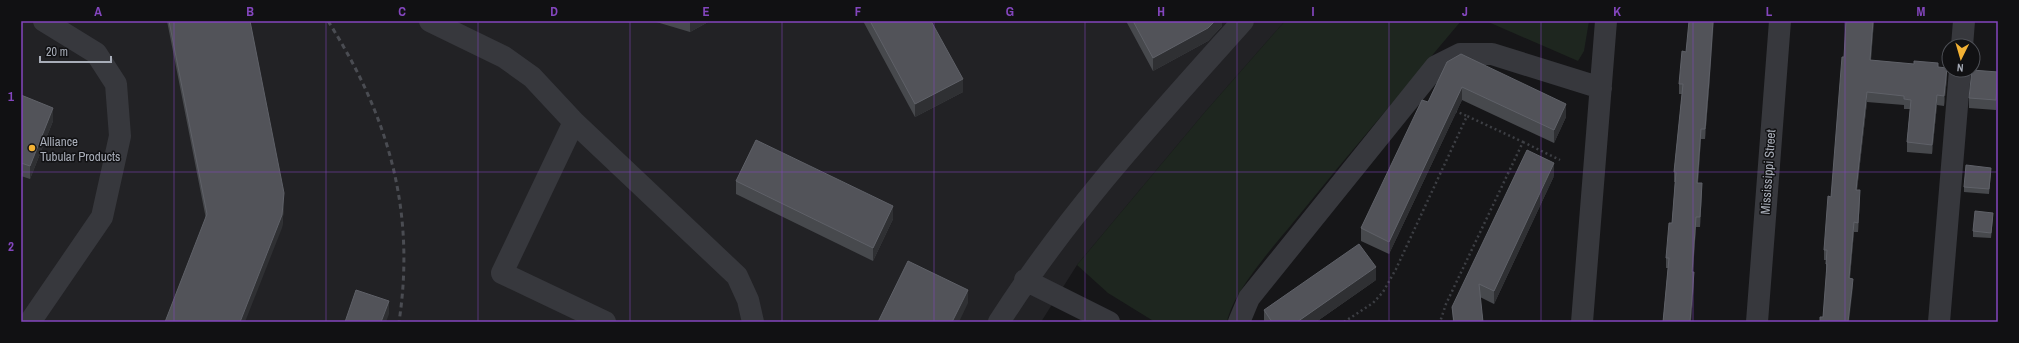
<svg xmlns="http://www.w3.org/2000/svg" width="2019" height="343" font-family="'Archivo Narrow',sans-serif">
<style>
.built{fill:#222225}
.green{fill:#1e261f}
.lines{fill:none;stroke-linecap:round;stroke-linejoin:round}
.path{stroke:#3d3f44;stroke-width:2.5;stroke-dasharray:2 3;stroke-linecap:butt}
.minor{stroke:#37383d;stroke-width:22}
.rail{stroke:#4a4c52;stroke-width:3;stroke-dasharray:5 4;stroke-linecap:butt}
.wall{fill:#47494d}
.shaded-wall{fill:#2f3033}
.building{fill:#525359;stroke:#5f6168}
.grid{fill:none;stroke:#8446be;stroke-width:1;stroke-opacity:0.55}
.poi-dot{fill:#f2b134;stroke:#111113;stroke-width:1.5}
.labels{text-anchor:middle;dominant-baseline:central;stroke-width:3;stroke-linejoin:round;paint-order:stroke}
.poi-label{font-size:13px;fill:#a8adb8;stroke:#111113;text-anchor:start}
.street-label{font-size:13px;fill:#a8adb8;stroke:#111113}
.neatline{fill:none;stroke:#8446be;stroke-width:1.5}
.grid-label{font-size:13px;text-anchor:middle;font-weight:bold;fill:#8446be}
</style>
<rect width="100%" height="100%" fill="#161618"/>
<path class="built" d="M21,21h1264l-80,91 -128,153 -36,57h-1020z"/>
<path class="green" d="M1285,21h176c-55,66 -111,131 -165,198 -21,26 -63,72 -69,103h-72l-47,-29 -31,-28 128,-153z
M1486,21h103l-5,30 -6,10z"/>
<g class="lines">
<path class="path" d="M1455,111l12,5
M1523,142l37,18
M1344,322l29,-19 10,-11 13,-23 71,-153 56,26 -77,162 -6,18"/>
<path class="minor" d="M430,21l74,36 28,20 42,45 -72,151 103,49
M1962,46l2,-25
M574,122l163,154 11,24 5,22
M1025,280l84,42
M30,322l72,-105 18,-81 -4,-52 -20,-31 -52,-32
M999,322c69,-109 158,-205 244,-301
M1239,322l10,-24 187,-232 24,-12h32l109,34
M1582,322l24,-301
M1757,322l23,-301
M1939,322l21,-252"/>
<path class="rail" d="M328,21c60,94 88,189 71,301"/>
</g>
<path class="wall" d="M167,21h83l34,185 -2,22 -76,-9z
M653,21h57l-20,11z
M863,21h68l32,71 -48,25z
M1126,21h96v5l-14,15 -55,30z
M1846,21h28l-3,39 67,7 9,11 -3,28 -7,-1 -5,49 -25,-2v-10l3,-33h-6v-4l-37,-3 -10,88 3,10 -2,32h-4l-4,46 3,10 -30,29 4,-44h-1v-13h-2v-10l7,-53 13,-140z
M1686,52l24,25 -5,62h-4l-3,44 4,10 -2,34h-4l-3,45 1,10 -3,40h-28l5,-54h-2v-10l6,-35 3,-41h-1v-10l8,-78h-3v-10z
M1447,62l119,55 -12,26 -92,-43 -73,154 -28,-13v-13l67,-126z
M1998,72l-2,38 -27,-2v-10z
M21,95l32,26 -23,58 -9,-3z
M1991,173l-2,21 -25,-2v-5z
M1554,176l-60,128 -14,-7 3,25h-30l-1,-15z
M736,181l157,38 -20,42 -137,-67z
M1993,218l-2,20 -18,-1v-6z
M1376,280l-60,42h-52v-12z"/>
<path class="shaded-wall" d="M690,21h20l-20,11z
M1215,21h7v5l-14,15 -55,30v-13z
M1713,21h1l-4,56 -5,62v-10z
M1873,21h1l-4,48v-9z
M1947,68v10l-3,28v-10z
M1998,72v10l-2,28v-10z
M963,79v13l-48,25v-13z
M1462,87v13l-73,154v-12z
M1867,92v10l-11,97v-9z
M1937,95v10l-5,49v-9z
M1566,104v13l-12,26v-13z
M53,108v13l-23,58v-13z
M1701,129v10l-4,54v-10z
M1554,163v13l-60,128v-13z
M1702,183v10l-2,34v-10z
M1860,190v10l-2,32v-9z
M284,193v13l-2,22 -37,94h-5z
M893,206v13l-20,42v-13z
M1696,217v10l-4,54v-9z
M1854,222v10l-5,56v-10z
M1376,267v13l-60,42h-19z
M1694,272v10l-3,40h-1z
M1853,279v9l-4,34h-1z
M968,290v13l-9,19h-7z
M389,301v13l-3,8h-5z"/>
<path class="building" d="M169,21h81l34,172 -2,22 -42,107h-75l42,-108z
M870,21h61l32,58 -48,25z
M1133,21h82l-7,7 -55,30z
M1689,21h24l-3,46 -5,62h-4l-4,54h5l-2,34h-4l-4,55h2l-4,50h-27l6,-64h-3l3,-35h3l4,-51h-2l9,-88h-4l3,-33 4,1z
M1846,21h27l-3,39 44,4v-3l24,2v4l9,1 -3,28 -7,-1 -5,50 -25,-3 4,-42 -7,-1v-3l-37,-4 -11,98h4l-2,33 -4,-1 -5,56 4,1 -5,43h-28v-5h3l4,-53h-1l1,-14h-3l4,-54 3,1 11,-140h2z
M1461,54l105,50 -12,26 -92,-43 -73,155 -28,-14 61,-128 6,2 19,-40z
M1972,70l26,2 -2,28 -27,-2z
M21,95l32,13 -23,58 -9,-3z
M756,140l137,66 -20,42 -137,-67z
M1527,150l27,13 -60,128 -15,-7 4,38h-29l-2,-15z
M1966,165l25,3 -2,21 -25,-2z
M1975,211l18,2 -2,20 -18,-2z
M1359,244l17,23 -79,55h-25l-8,-12z
M908,261l60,29 -16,32h-74z
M356,290l33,11 -8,21h-36z"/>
<path class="grid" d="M174,21v301M326,21v301M478,21v301M630,21v301M782,21v301M934,21v301M1085,21v301M1237,21v301M1389,21v301M1541,21v301M1693,21v301M1845,21v301M21,172h1977"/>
<circle class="poi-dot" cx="32" cy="148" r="4"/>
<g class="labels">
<g class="poi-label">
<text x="40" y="141">Alliance<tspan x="40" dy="15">Tubular Products</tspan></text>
</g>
<g class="street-label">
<text transform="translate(1768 172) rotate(-86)">Mississippi Street</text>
</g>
</g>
<rect width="2019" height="343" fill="none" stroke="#111113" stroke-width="44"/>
<g transform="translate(1961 58) rotate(185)"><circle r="19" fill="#111113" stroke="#4d4f55"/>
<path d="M0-3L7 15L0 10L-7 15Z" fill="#f2b134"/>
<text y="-6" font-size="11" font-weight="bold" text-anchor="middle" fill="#a8adb8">N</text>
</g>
<path d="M40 56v6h71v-6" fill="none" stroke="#a8adb8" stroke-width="2"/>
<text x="46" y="56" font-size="12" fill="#a8adb8" stroke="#111113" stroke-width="3" paint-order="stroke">20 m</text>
<rect x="22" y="22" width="1975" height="299" class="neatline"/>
<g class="grid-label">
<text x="98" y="16">A</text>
<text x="250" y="16">B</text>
<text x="402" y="16">C</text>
<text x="554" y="16">D</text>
<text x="706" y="16">E</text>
<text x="858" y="16">F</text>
<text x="1010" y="16">G</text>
<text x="1161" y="16">H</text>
<text x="1313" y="16">I</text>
<text x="1465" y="16">J</text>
<text x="1617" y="16">K</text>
<text x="1769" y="16">L</text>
<text x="1921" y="16">M</text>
<text x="11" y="101">1</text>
<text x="11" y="251">2</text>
</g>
</svg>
